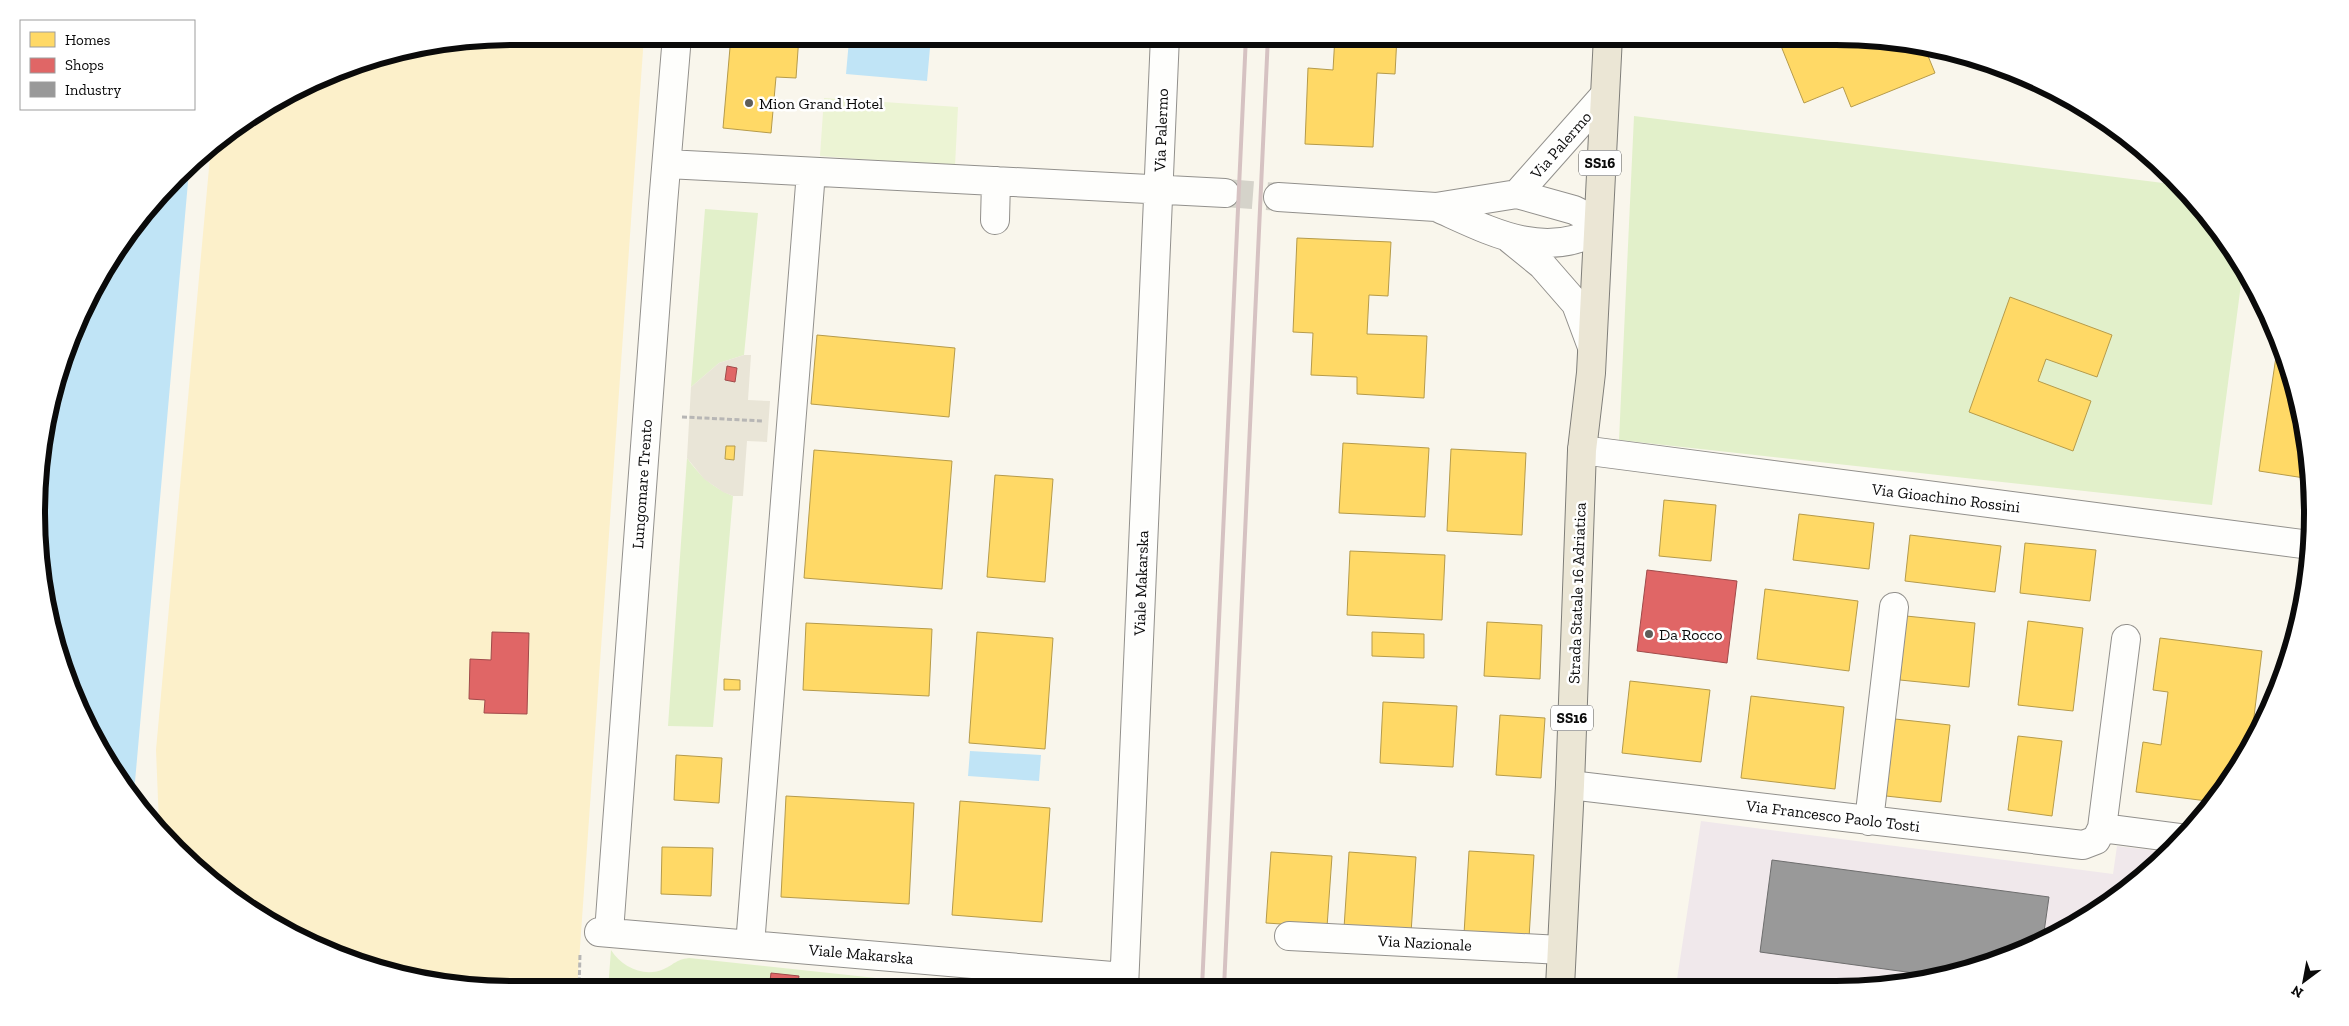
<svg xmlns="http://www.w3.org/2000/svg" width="2349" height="1026" font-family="'Zilla Slab',serif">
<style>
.industrial{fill:#f0e8eb}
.green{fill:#e2f0ca}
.sand{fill:#fcf0ca}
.pitch{fill:#ecf4d4}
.plaza{fill:#e9e5d7;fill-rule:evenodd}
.water{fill:#c0e4f6}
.homes{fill:#ffd966;stroke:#b69b4a}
.shops{fill:#e06666;stroke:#a04a4a}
.industry{fill:#999;stroke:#6e6e6e}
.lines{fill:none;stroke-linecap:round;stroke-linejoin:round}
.minor-tunnel{stroke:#d5d3ca;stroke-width:28;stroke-dasharray:28 14;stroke-linecap:butt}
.minor-casing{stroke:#92908c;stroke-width:30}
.major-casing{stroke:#7f7e79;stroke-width:30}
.path{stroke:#b7b6b5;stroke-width:3;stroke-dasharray:5 2.5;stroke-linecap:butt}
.minor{stroke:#fefefc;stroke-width:28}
.major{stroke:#ebe6d5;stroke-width:28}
.rail{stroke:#d6c2c2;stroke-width:4}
.poi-dot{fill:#5e5d59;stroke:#fff;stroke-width:2}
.labels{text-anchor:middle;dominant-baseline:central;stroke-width:5;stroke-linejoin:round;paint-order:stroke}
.shield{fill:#fff;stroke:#545454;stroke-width:1}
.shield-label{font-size:15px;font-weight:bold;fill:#0a0a0a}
.poi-label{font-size:16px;fill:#0a0a0a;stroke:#fff;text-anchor:start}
.street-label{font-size:16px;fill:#0a0a0a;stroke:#fff}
.rim{fill:none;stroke:#0a0a0a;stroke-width:6}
</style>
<rect width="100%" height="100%" fill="#f9f6ec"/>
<path class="industrial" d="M1701,821l412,53 4,-28 49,6 -40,39 -107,62 -120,33h-223z"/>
<path class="green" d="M1634,116l545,69 35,38 29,46 -31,236 -593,-65z
M705,209l53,4 -14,142 -25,8 -28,24z
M687,458c12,17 26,30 46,38l-20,231 -45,-1z
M611,950c11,17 33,28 53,19 11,-5 11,-9 25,-11l280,30 -361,1z"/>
<path class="sand" d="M513,36h131l-67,954h-64l-154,-26 -84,-38 -76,-54 -40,-48 -3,-74 55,-604 64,-46 84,-38z"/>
<path class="pitch" d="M824,98l134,9 -3,59 -135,-10z"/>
<path class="plaza" d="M744,355h7l-3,45 22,1 -3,41 -20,-1 -4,55h-10l-10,-4 -19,-13 -17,-21 4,-71 28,-24zM726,446l8,1v13l-9,-1z"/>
<path class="water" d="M849,40l81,8 -3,33 -81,-7z
M188,168v14l-54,611 -34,-42 -55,-145 -9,-93 9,-93 55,-146z
M970,751l71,4 -2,26 -71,-5z"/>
<path class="homes" d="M731,36h68l-3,42 -20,-1 -5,56 -48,-5z
M1335,36h62l-2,38 -18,-1 -4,74 -68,-3 3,-76 25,2z
M1777,36h59l90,15 9,22 -84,34 -8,-20 -39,16z
M1297,238l94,4 -3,54 -19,-1 -2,39 60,2 -3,62 -67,-4v-17l-46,-2 2,-42 -20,-1z
M2010,297l102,38 -15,42 -51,-18 -8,22 53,20 -18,50 -104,-39z
M817,335l138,13 -6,69 -138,-13z
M2277,350l5,1 15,39 14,89 -52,-8z
M1343,443l86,5 -4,69 -86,-4z
M726,446h9l-1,14 -9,-1z
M1451,449l75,4 -4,82 -75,-4z
M814,450l138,11 -10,128 -138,-11z
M995,475l58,4 -8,103 -58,-5z
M1664,500l52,5 -5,56 -52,-5z
M1799,514l75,9 -5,46 -76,-9z
M1910,535l91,11 -6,46 -90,-11z
M2025,543l71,7 -6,51 -70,-8z
M1350,551l95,4 -3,65 -95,-5z
M1765,589l93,12 -9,70 -92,-12z
M1906,616l69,7 -6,64 -69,-7z
M2028,621l55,7 -10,83 -55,-6z
M1487,622l55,3 -2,54 -56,-3z
M806,623l126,6 -3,67 -126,-6z
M977,632l76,6 -8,111 -76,-6z
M1372,632l52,2v24l-52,-2z
M2160,638l102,13 -10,82 -37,69 -79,-10 7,-50 18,3 7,-53 -15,-2z
M724,679l16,1v10h-16z
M1630,681l80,9 -9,72 -79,-9z
M1751,696l93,11 -9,82 -94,-11z
M1383,702l74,4 -4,61 -73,-4z
M1500,715l45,3 -4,60 -45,-3z
M1895,719l55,6 -9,77 -55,-6z
M2018,736l44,5 -10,75 -44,-6z
M676,755l46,3 -3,45 -45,-3z
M786,796l128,7 -5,101 -128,-7z
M960,801l90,7 -8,114 -90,-7z
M662,847l51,1 -2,48 -50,-2z
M1469,851l65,4 -5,83 -65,-4z
M1271,852l61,4 -5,71 -61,-4z
M1349,852l67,5 -5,76 -67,-5z"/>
<path class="shops" d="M727,366l10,2 -2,14 -10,-2z
M1647,570l90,11 -10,82 -90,-12z
M492,632l37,1 -2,81 -43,-1 1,-13 -16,-1 1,-40 21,1z
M771,973l28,3 -2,13h-28z"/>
<path class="industry" d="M1772,860l277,37 -6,42 -24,14 -83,23 -176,-24z"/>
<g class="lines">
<path class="minor-tunnel" d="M1225,193l53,4"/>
<defs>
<path id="minor" d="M667,164l558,29
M1517,194l86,-97
M1278,197l158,10 81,-13 57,16 8,4 16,16c-56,31 -110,0 -162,-23
M995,220l1,-39
M1510,239l32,26 34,39 16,43
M1582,450l728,95
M1570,785l513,60 13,-5 6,-12 24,-189
M1869,821l25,-214
M2102,828l77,10
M599,932l525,45
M609,932l54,-728 14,-168
M1289,936l272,14
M750,945l61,-773
M1124,988l41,-952"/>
<path id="major" d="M1560,987l10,-202 12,-335 9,-77 17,-337"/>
</defs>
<use href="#minor" class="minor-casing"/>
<use href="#major" class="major-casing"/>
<path class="path" d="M682,417l82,4
M579,990l1,-36"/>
<use href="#minor" class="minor"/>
<use href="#major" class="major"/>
<path class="rail" d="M1202,988l44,-952
M1224,988l44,-952"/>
</g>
<g class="poi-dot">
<circle cx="749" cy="103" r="5"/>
<circle cx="1649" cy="634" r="5"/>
</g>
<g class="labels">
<g class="shield">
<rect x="1579" y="150.5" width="42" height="25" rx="4"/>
<rect x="1551" y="705.5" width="42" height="25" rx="4"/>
</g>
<g class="shield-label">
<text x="1600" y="163">SS16</text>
<text x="1572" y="718">SS16</text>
</g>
<g class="poi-label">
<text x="759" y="103">Mion Grand Hotel</text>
<text x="1659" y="634">Da Rocco</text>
</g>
<g class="street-label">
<text transform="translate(1161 130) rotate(-88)">Via Palermo</text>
<text transform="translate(1561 145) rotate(-49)">Via Palermo</text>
<text transform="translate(642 484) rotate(-86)">Lungomare Trento</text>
<text transform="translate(1946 498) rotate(7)">Via Gioachino Rossini</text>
<text transform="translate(1141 583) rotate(-88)">Viale Makarska</text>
<text transform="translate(1577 593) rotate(-88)">Strada Statale 16 Adriatica</text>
<text transform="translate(1833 816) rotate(7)">Via Francesco Paolo Tosti</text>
<text transform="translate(1425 943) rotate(3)">Via Nazionale</text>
<text transform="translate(861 954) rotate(5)">Viale Makarska</text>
</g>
</g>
<path d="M0 0H2349V1026H0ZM513 45H1836A468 468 0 0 1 2304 513V513A468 468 0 0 1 1836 981H513A468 468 0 0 1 45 513V513A468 468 0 0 1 513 45Z" fill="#fff" fill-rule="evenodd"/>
<path class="rim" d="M513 45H1836A468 468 0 0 1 2304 513V513A468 468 0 0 1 1836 981H513A468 468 0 0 1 45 513V513A468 468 0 0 1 513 45Z"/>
<rect x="20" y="20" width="175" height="90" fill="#ffffff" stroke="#9d9d9d"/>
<rect x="30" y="32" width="25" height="15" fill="#ffd966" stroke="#9d9d9d"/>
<text x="65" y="45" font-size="15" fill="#0a0a0a">Homes</text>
<rect x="30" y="58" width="25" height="15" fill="#e06666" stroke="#9d9d9d"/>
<text x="65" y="70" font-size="15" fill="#0a0a0a">Shops</text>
<rect x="30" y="82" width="25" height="15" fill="#999999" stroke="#9d9d9d"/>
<text x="65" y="95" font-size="15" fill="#0a0a0a">Industry</text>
<g transform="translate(2304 981) rotate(212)" stroke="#ffffff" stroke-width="4" paint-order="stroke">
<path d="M0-4L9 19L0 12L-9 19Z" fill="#0a0a0a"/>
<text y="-8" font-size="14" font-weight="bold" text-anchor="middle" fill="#0a0a0a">N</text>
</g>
</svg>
